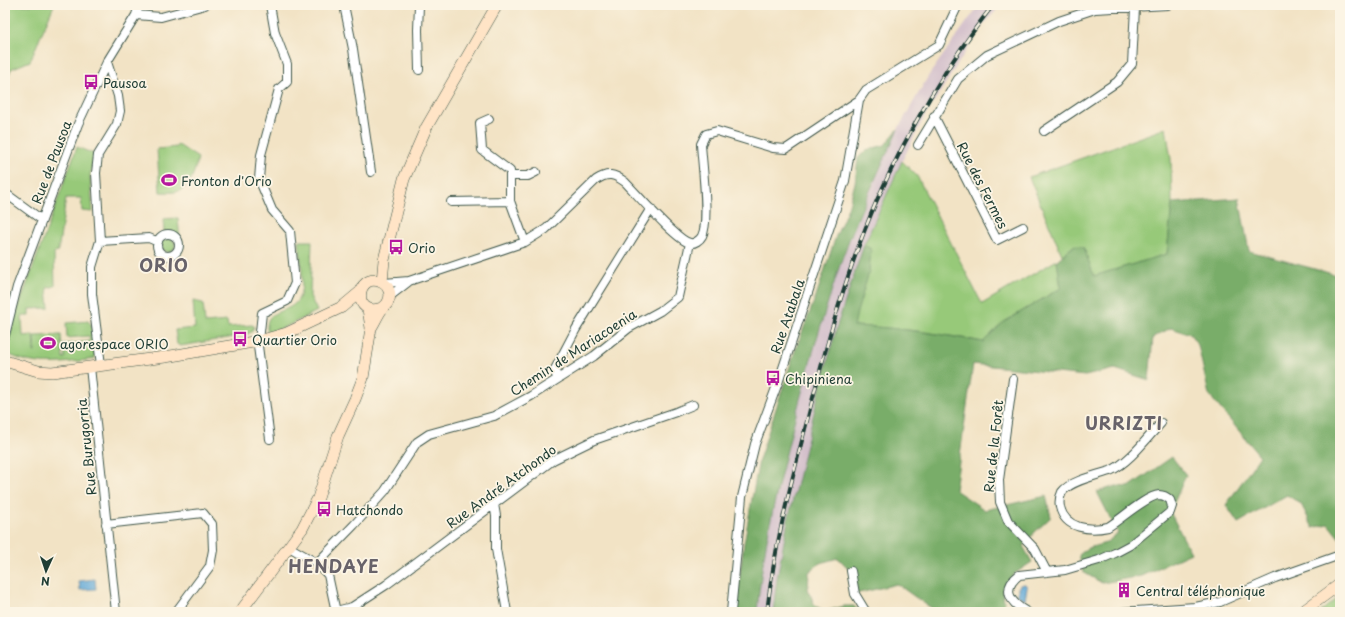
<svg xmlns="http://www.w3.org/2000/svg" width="1345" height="617" font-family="'Playpen Sans',sans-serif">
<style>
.industrial{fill:#d1bdca}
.green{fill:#97c979;stroke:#5b8356}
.forest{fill:#79ad69;stroke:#4c754e}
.water{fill:#60a8d7;stroke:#407286}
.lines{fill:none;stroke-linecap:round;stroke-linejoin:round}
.street-casing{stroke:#3f564a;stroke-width:10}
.secondary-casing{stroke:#3f564a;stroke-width:12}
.street{stroke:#fff;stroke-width:8}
.secondary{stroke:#ffe4c6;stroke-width:11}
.rail-casing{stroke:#1f3d34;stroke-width:4}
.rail{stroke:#fcf5e5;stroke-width:2.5;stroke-dasharray:8;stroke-linecap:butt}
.labels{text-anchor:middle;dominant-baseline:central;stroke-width:3.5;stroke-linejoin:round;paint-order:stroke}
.poi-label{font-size:13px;fill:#1f3d34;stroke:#fcf5e5;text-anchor:start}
.street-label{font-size:13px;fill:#1f3d34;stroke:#fcf5e5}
.district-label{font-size:17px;font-weight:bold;letter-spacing:1px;fill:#68636a;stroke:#fcf5e5}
</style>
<rect width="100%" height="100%" fill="#fcf5e5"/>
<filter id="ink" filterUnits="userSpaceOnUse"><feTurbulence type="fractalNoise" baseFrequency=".025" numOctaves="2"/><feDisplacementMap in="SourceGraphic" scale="8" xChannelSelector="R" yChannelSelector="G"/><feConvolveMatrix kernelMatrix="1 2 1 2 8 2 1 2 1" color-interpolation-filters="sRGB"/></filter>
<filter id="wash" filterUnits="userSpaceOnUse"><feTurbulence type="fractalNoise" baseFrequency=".012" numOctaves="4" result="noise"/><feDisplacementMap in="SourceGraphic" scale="16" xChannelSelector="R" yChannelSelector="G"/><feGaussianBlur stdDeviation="0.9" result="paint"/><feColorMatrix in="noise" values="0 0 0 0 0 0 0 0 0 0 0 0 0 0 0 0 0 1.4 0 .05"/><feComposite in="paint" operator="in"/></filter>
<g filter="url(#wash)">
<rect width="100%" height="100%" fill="#f2e3c5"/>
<path class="industrial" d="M979,5h22l-21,24 -55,87 -23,45 -38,84 -27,81 -19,70 -30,124 -11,59 -4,33h-16l3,-37 11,-63 30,-119 35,-117 20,-53 42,-94 31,-54z"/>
<path class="green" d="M5,5h49l-24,56 -19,8 -6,16z
M1166,128l5,31 1,44 -5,51 -73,22 -19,-31 -13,10 -33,-78z
M177,144l21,14c-3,11 -7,29 -19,33 -5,2 -13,1 -19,1l-3,-43 20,-2z
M77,147l17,7 -4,22 3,36 -11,-1 -1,-13h-15l-8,54 -4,1 1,33 -8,2 2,20 -20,1v7h-7l1,20 10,-1 1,17h1l-1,-16 27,-1 2,23h2l-1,-14 26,-3 -1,-5 -22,2 -1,-15 22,-2 3,3 4,34 -2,1c-28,4 -55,9 -83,-4l-2,-5 -1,-6 9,-30z
M902,161l15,15 65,128 75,-44 4,28 -57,34 -21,20c-49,-10 -97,-16 -146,-16l27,-81z
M178,218l2,23 -3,-5 -13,-4 -1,-13z
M161 245a7 7 0 1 1 14 0a7 7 0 1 1-14 0Z
M299,241h13l-2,55 7,15 -30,15 -17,7 -3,-3c-2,-23 21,-15 31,-30 8,-12 2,-44 1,-59z
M193,301l10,2 2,20 22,-2 1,6 24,-2 2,1c0,8 -8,8 -14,10l-60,10 -3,-2 -2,-14 20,-2z
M1340,596v16h-20z"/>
<path class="forest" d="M898,129c-22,49 -46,97 -62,148 -18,55 -34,112 -48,169 -14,56 -26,108 -31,166h-22l9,-69 15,-83 36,-109 21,-55 20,-60 12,-28 7,-25 3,-25 8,-8 19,-5z
M1239,198l10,53 91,25v263l-12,-15 -15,4 -12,-24 -14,-9 -49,28 -12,-18 34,-49 -51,-61 -11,-50 -8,-11 -19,-6 -18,9 -4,43 -34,-11 -30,7 -112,-12 -18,126 30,20 61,-14 5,21 -16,15 -12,14 9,16 -18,12 -12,16 3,16 11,6h-78l-16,-10 -25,-18 -42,10 -4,-23 -13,-13 -18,5 -11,9 -1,17 7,17 11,5 18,-5h10l5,6h-86l4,-33 11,-59 30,-124 19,-70 27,-81 7,4 -2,23 -12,40 -3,14c43,1 86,8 129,16l21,-20 57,-34 -4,-28 18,-15 9,3 10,28 73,-22 5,-51z
M1172,457l14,18 -16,37 21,41 -50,23 -39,7 -19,-11 -4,-17 9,-7 18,-5 12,-10 -21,-41 19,-6 13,1z"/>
<path class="water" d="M95,579l1,10 -16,1 -1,-9z
M1023,584h2l2,3 -2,13h-2v-2l-5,-2v-8l2,-3z"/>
</g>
<g filter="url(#ink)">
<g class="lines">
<defs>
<path id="street" d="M270,5l5,28 12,31v18l-8,7 -18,66 -2,24 13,31 18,21 5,52 -8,18 -25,12 -3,28 -1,5 12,93
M344,5l9,44 18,123
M419,5l-1,25 1,40
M136,15l25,2 44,-12
M934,116l63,124 26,-13
M489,119l-9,4 2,27 28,21v5h18l8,-4
M1044,131l73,-49 15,-18 3,-56
M918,145l40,-66 29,-24 72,-34 36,-12 73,-4
M5,193l37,27
M510,201l15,41
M451,202l59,-1v-25
M157 245a11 11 0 1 1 22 0a11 11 0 1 1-22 0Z
M100,241l49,-3 9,4
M384,283l25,-2 116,-39 21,-13 50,-49c12,-8 18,-6 29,2 11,11 52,59 65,61 4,1 10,-3 12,-7 8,-15 0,-73 -1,-92l5,-10 11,-3 56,17 13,1 73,-49 7,-10 73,-45 19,-40
M390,296l18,-14
M5,335l12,-48 61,-163 29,-62 29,-47 3,-10
M101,365l-9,-71v-27l8,-26 -4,-68 2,-18 19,-31 3,-13 -2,-15 -11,-34
M90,367l26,245
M558,378l-2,-3 -1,-6 21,-40 72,-116 3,-4
M1013,379l-14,101 1,22 8,19 27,28 12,23
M494,504l2,12v33l11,63
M106,524l97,-11 9,11 1,26 -3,16 -34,46
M289,547l28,16 11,12 8,37
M317,563l37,-38 31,-34 32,-49 12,-8 65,-18 37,-20 63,-40 35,-28 31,-17 18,-14 12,-54
M851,571l4,23 11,18
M336,611l16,-4 34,-22 167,-125 41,-20 82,-28 17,-7
M731,612l11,-115 13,-53 24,-64 66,-199 14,-81
M1027,612c-17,-9 -26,-23 -8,-37l46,-5 34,-10 16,-7 15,-8 40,-33 2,-6 -2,-6c-3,-3 -6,-5 -11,-5 -13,1 -39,25 -51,32 -18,4 -43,2 -48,-20 -1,-5 0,-11 2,-15 8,-11 35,-17 48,-21 19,-8 37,-33 51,-48
M1121,612l74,-5 25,-5 55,-24 65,-23"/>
<path id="secondary" d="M382,282l2,-22 20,-81 22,-51 71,-123
M371,328c4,-6 7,-14 11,-19 2,-3 5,-4 6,-7 4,-7 1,-17 -7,-20 -26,-11 -29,37 1,26
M5,361l33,10 14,1 113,-15 94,-16 28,-8 55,-26 18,-15
M240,612l62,-83 16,-31 20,-62 17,-37 8,-21 8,-50 -3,-19
M1302,612l38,-28"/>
</defs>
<use href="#street" class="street-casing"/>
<use href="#secondary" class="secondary-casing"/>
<use href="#street" class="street"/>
<use href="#secondary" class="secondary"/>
<defs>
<path id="rail" d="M767,612c7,-64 23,-125 39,-187 19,-76 40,-153 71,-225 31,-69 69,-135 116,-195"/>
</defs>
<use href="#rail" class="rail-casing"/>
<use href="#rail" class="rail"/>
</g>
</g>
<defs>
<symbol id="bus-bare" viewBox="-9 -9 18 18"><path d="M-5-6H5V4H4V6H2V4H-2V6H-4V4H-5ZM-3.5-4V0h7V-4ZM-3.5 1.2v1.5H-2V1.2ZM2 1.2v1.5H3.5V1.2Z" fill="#b5179e" stroke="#fcf5e5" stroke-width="2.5" paint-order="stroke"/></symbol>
<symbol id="stadium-bare" viewBox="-9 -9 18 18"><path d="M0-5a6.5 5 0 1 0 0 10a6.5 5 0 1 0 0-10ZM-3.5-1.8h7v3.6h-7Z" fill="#b5179e" stroke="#fcf5e5" stroke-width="2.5" paint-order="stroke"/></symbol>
<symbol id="building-bare" viewBox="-9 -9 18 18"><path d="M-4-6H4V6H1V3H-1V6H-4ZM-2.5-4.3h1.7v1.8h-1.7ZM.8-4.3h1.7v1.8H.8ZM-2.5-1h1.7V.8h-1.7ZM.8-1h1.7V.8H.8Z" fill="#b5179e" stroke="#fcf5e5" stroke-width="2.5" paint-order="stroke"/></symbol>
</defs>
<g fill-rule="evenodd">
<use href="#bus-bare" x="80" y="71" width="22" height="22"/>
<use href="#stadium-bare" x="158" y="169" width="22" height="22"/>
<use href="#bus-bare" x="385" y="236" width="22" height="22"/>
<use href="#bus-bare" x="229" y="328" width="22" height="22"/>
<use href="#stadium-bare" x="37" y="332" width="22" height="22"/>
<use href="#bus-bare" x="762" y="367" width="22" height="22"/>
<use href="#bus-bare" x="313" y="498" width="22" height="22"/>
<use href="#building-bare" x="1113" y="579" width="22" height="22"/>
</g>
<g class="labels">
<g class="poi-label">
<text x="103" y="82">Pausoa</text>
<text x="181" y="180">Fronton d'Orio</text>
<text x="408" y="247">Orio</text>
<text x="252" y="339">Quartier Orio</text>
<text x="60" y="343">agorespace ORIO</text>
<text x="785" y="378">Chipiniena</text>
<text x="336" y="509">Hatchondo</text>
<text x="1136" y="590">Central téléphonique</text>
</g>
<g class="street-label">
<text transform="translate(51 162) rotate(-69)">Rue de Pausoa</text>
<text transform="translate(983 185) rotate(63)">Rue des Fermes</text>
<text transform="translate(787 316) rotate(-71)">Rue Atabala</text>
<text transform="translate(573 352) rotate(-33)">Chemin de Mariacoenia</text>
<text transform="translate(993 446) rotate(-84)">Rue de la Forêt</text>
<text transform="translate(86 447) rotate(-96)">Rue Burugorria</text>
<text transform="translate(501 486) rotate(-36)">Rue André Atchondo</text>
</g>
<g class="district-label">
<text x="164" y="265">ORIO</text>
<text x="1124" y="423">URRIZTI</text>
<text x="334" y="566">HENDAYE</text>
</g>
</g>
<rect width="1345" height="617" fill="none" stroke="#fcf5e5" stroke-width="20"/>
<g transform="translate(46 571) rotate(183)" stroke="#fcf5e5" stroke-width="3" paint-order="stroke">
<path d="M0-3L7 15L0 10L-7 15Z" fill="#1f3d34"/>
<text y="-6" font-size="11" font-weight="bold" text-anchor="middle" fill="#1f3d34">N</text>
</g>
</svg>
